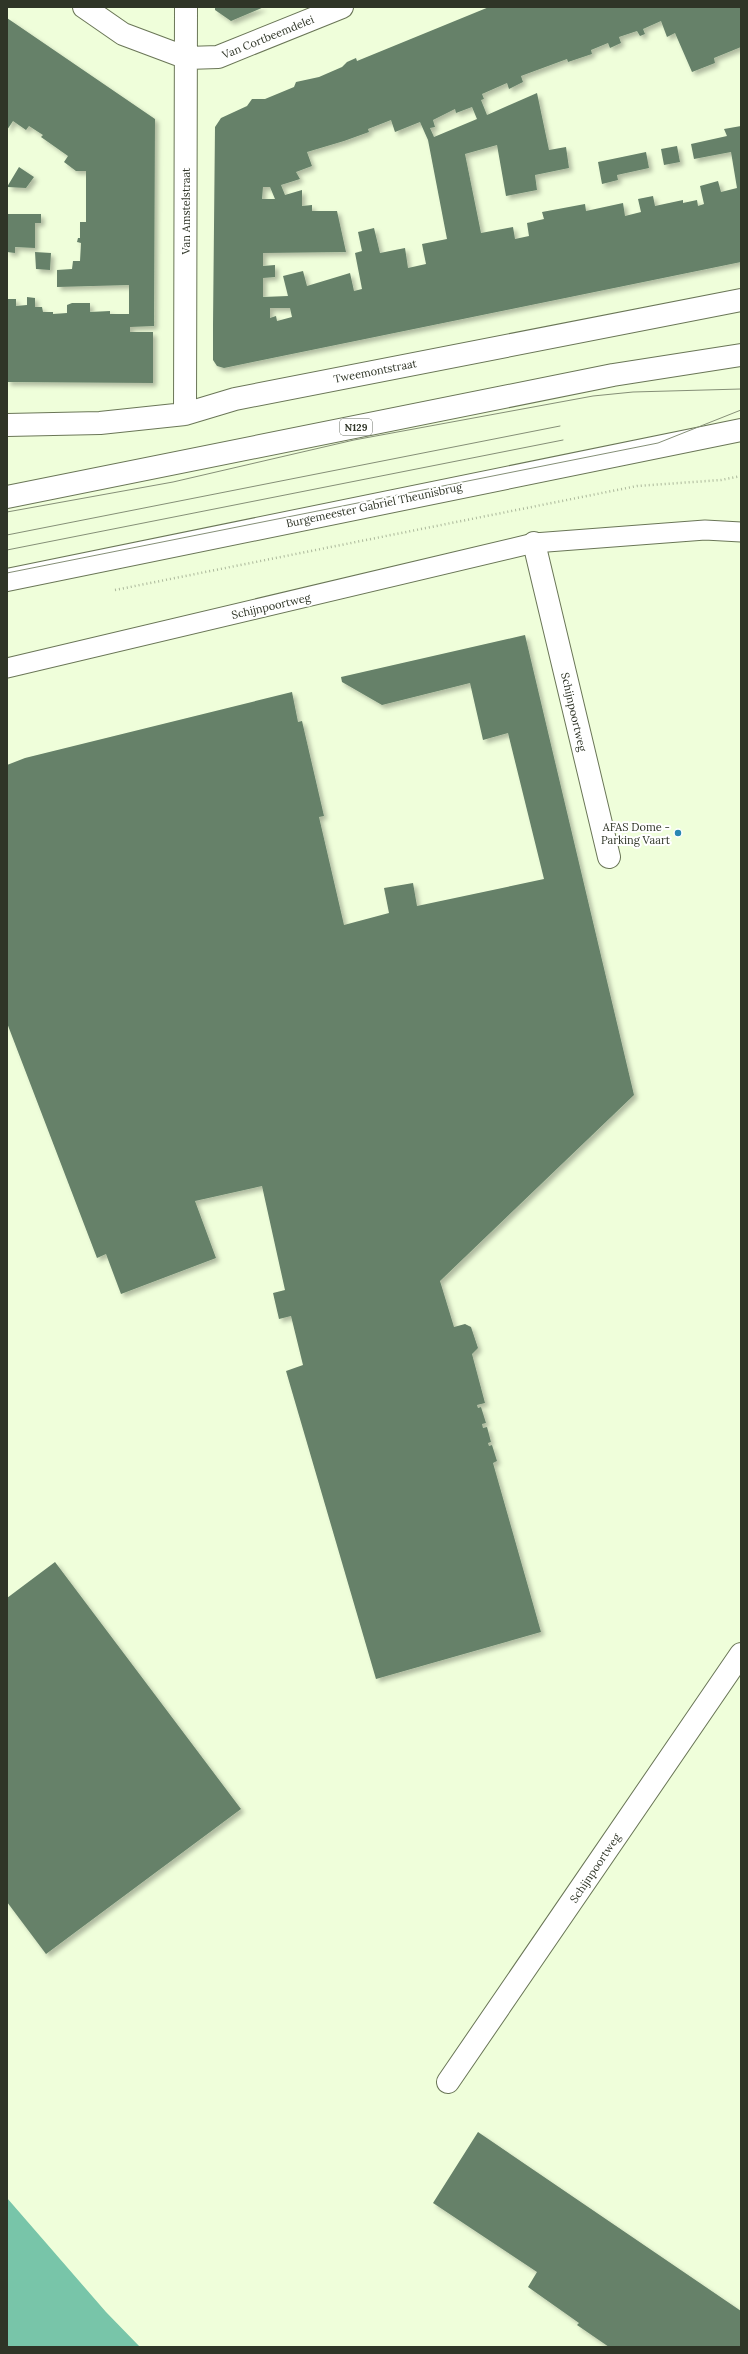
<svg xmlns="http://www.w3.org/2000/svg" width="748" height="2354" font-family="Lora,serif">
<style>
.water{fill:#78c5a9}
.building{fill:#668169;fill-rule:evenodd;filter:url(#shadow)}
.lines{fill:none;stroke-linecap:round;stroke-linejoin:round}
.service-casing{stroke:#6a7657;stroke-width:21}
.minor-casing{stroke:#6a7657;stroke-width:24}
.primary-casing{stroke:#6a7657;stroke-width:24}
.path{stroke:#abb79b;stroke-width:2.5;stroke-dasharray:1 3;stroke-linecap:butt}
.service{stroke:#fff;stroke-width:19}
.minor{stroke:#fff;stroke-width:22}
.primary{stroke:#fff;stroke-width:22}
.tram{stroke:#858f77;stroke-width:1}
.poi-dot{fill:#2987b3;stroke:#fff;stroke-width:1.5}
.labels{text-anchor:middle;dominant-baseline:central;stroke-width:4;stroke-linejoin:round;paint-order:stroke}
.shield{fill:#fff;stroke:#6d7268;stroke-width:1}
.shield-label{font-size:10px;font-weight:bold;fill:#2f3527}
.street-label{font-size:11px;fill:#2f3527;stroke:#fff}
.poi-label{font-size:11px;fill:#2f3527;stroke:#fff;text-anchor:end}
</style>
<defs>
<filter id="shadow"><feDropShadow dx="3.5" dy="3.5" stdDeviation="2" flood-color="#0004"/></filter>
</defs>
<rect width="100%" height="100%" fill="#effeda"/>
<path class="water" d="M7,2198l99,114 34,35h-133z"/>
<path class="building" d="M215,7h49l-33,14 -16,-11z
M489,7h252v40l-27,11 1,5 -23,9 -17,-39 -8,4 -6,-16 -18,8 2,5 -5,2 -3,-5 -18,6 2,6 -11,5 -2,-5 -17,7 1,4 -24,8 -1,-3 -46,17 2,6 -14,7 -2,-6 -25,11 2,5 -3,1 6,15 50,-22 12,57 17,-3 3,21 -34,7 2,15 -31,6 -9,-51 -32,9 16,79 32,-6 2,12 14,-3 -2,-13 17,-4 -2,-7 43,-8 1,7 37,-8 2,13 16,-4 -3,-13 15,-3 2,10 28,-6v3l14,-3 1,6 6,-2 -4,-18 18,-5 3,11 16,-4 -6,-36 -37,7 -3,-15 36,-8 -3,-7 17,-3v136l-517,106 -7,-2 -4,-6v-34l2,-199 6,-9 26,-12 5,-7h13l29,-12 2,-5 23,-5 23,-10 5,-5 9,-4 1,3zM472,107l5,12 -43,18 -4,-9 5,-1 -2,-7 22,-11 1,4zM391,120l4,12 25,-10 8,18 19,99 -25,5 4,20 -18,4 -3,-20 -25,5 -6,-25 -16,4 4,19 -7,2 7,36 -8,2 -4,-18 -43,13 -4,-15 -20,5 5,20 -25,1v-19l12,-1v-12l-12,1v-13l83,-1 -9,-41h-25v-6l-10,1v-16l-17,5 -4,-10 19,-6 -4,-7 16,-6 -5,-14 37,-11 25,-9 -1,-3zM263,187h7l5,12h-13zM270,308h20l2,9 -15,4 -1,-5 -6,2z
M7,18l148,101 -1,207 -24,1v5h23v51l-146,-1v-83h9v7l11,-1v-8l8,1v9h7l1,5h10v2l14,-1v-8l5,-2h18v9l20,-1v3h19v-29l-72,2v-17l15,-1 1,-8h7l1,-18 -4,-1 1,-4h2v-16h6v-51h-10l-12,-9 4,-6 -27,-19 2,-2 -14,-9 -3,4 -13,-9 -6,9z
M677,146l3,16 -16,3 -3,-16z
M646,152l3,16 -32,7 1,5 -16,4 -4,-22z
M19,167l15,10 -8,11 -19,-1z
M7,214h34v9h-6v25l-20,-1v6l-8,-1z
M35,252l16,1 -1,17 -14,-1z
M525,635l109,460 -194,186 14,46 11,-3 6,3 7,21 -6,6 13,49 -8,2 1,3 3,-1 5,16 -4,1 1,4 4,-1 4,15 -3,1 1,3 3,-1 5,16 -4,2 48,169 -165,47 -90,-308 17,-6 -12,-49 -12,3 -6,-26 12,-3 -23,-104 -67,15 21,57 -95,36 -15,-40 -9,4 -90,-235v-258l18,-7 267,-66 6,30 4,-1 22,95 -5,1 25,108 45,-12 -5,-25 29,-5 4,23 127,-27 -36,-146 -25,7 -13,-57 -88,22 -40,-23 -1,-5z
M55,1562l186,247 -195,145 -39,-52v-304z
M478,2132l263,179v36h-132l-32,-22 2,-2 -51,-36 9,-15 -104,-69z"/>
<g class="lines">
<defs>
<path id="service" d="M7,668l527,-125 171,-13 36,2"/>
<path id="minor" d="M84,7l39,27 64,24 31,-1 124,-50
M185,414l1,-407
M7,425l93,-2 85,-9 50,-15 506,-99
M534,543l75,314
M448,2082l293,-428"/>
<path id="primary" d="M7,497l606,-122 128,-20
M7,580l734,-150"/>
</defs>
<use href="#service" class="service-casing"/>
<use href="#minor" class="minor-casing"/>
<use href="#primary" class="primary-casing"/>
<path class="path" d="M115,590l522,-104 84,-6 20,-4"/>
<use href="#service" class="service"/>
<use href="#minor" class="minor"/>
<use href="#primary" class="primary"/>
<path class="tram" d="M7,512l166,-30 181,-42 239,-44 40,-4 108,-3
M7,535l553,-109
M7,550l556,-110
M7,573l651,-130 83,-33"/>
</g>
<circle class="poi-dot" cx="678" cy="833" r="4"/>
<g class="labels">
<rect class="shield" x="340" y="419" width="32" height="16" rx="3"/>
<g class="shield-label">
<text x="356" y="427">N129</text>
</g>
<g class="street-label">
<text transform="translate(268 37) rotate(-22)">Van Cortbeemdelei</text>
<text transform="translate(186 211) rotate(-90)">Van Amstelstraat</text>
<text transform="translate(375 371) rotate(-11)">Tweemontstraat</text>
<text transform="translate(374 505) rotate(-12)">Burgemeester Gabriel Theunisbrug</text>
<text transform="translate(271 606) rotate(-13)">Schijnpoortweg</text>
<text transform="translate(574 712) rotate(77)">Schijnpoortweg</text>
<text transform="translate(595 1868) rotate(-56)">Schijnpoortweg</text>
</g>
<g class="poi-label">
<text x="670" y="827">AFAS Dome -<tspan x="670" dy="13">Parking Vaart</tspan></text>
</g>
</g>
<rect width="748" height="2354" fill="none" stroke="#2f3527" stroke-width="16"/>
</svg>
